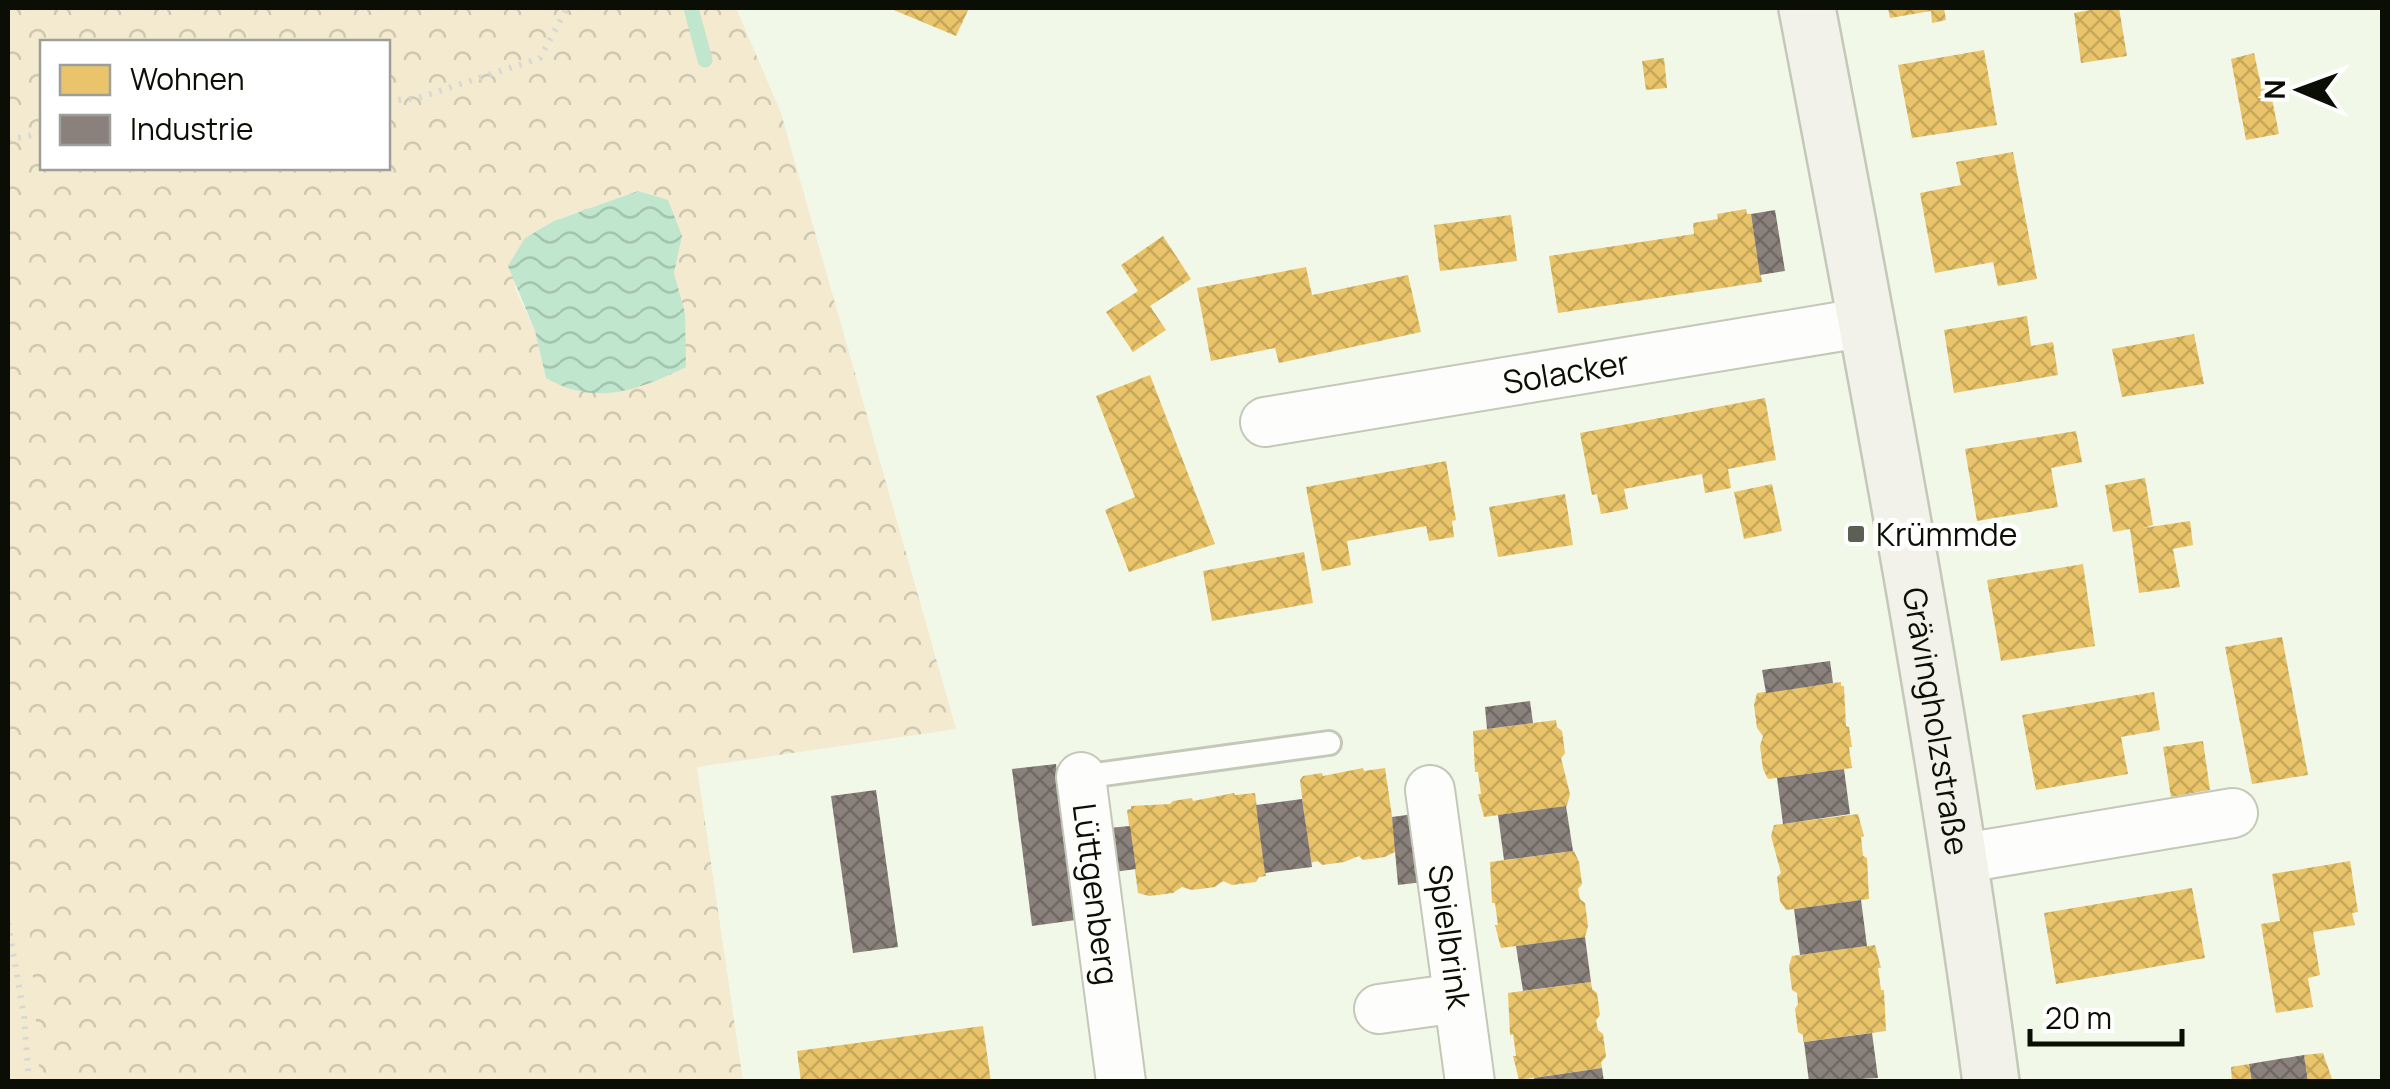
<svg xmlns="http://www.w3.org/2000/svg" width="2390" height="1089" font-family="Manrope,sans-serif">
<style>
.forest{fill:url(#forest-crowns);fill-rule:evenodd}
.green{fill:#f3eacf}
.water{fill:url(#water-waves)}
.homes{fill:url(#homes-cross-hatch)}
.industry{fill:url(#industry-cross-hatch)}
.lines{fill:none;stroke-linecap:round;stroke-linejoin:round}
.stream{stroke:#c0e6ce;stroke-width:15}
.lane-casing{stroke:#c3c8b9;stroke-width:28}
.street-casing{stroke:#c3c8b9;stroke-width:52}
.secondary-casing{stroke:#c3c8b9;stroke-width:60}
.path{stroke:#d7d8d3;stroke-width:6;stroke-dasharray:2.5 8;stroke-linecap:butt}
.lane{stroke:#fdfefb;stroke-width:22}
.street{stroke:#fdfefb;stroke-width:48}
.secondary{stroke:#f2f2eb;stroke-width:55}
.poi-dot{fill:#5c6053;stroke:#fff;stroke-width:4}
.labels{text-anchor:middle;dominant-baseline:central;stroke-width:10;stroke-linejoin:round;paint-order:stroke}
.street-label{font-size:32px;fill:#0b0e04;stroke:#fff}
.poi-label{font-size:32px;fill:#0b0e04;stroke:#fff;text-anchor:start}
</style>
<defs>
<pattern id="forest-crowns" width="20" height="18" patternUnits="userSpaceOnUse" patternTransform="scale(2.5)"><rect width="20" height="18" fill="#f3eacf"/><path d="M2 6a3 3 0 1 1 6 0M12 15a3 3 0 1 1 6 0" fill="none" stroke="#cfc8b0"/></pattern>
<pattern id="water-waves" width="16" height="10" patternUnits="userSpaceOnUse" patternTransform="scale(2.5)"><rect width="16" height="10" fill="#c0e6ce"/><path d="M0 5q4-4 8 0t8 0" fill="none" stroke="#a4c4af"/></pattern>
<pattern id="homes-cross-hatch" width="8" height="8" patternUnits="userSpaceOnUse" patternTransform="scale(2.5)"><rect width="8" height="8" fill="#e9c46a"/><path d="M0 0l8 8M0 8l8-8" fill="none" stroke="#c6a75a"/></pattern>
<pattern id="industry-cross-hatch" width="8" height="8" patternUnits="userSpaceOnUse" patternTransform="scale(2.5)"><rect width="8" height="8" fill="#8a817c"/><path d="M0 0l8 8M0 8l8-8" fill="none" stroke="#6f6863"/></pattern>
</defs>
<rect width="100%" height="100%" fill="#f2f8e7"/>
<path class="forest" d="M8,8h728l45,105 175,616 -259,38 46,314h-703l-13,-181h-19zM42,42h346v126h-346zM638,191l44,45 -8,37 11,40 -139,65 -11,-47 -20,-43 10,-50 29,-17z"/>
<path class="green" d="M27,899l13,182h-32v-181z"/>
<path class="water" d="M638,191l30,9 14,36 -8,37 11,40 1,54c-48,23 -90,40 -140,11l-11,-47 -27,-65 17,-28 29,-17z"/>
<path class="homes" d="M889,8h80l-13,28z
M1888,8h56l2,12 -14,3 -1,-12 -41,7z
M2101,8h18l8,48 -46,7 -7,-50z
M1984,50l13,75 -85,13 -14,-73z
M2254,53l7,32 8,-1 10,50 -33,6 -15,-81z
M1664,58l3,30 -21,2 -4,-29z
M2013,152l24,127 -39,7 -5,-24 -58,11 -15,-80 41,-8 -5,-23z
M1746,209l1,5h4l11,68 -204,31 -9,-57 145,-22 -1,-11 25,-4 -1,-5z
M1511,215l6,46 -77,10 -6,-46z
M1163,236l28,43 -41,27 16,24 -33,22 -27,-40 32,-21 -17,-26z
M1306,267l6,28 96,-20 13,57 -142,31 -4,-15 -64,13 -14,-73z
M2027,316l4,30 22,-4 5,33 -104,18 -10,-63z
M2194,334l10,50 -82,13 -10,-48z
M1150,375l65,169 -86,28 -24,-62 30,-13 -39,-101z
M1765,398l11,62 -48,9 3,19 -26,5 -3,-19 -78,15 4,20 -27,5 -4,-20 -5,1 -12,-62z
M2076,431l6,31 -31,6 7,39 -81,14 -12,-72z
M1446,461l10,59 -4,1 2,16 -25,4 -3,-15 -79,15 4,24 -29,6 -16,-84z
M2145,478l8,47 -10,3 47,-7 3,24 -20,4 7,38 -41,6 -9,-64 -17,3 -8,-47z
M1772,484l10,47 -38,8 -10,-47z
M1565,494l8,51 -75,12 -9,-50z
M1304,552l9,51 -101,18 -9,-50z
M2083,564l12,82 -94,15 -14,-81z
M2282,637l26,138 -56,9 -27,-137z
M1841,682v4h3l2,40 3,1 3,20h-3l3,21 -84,11 -5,-10 -3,-23 3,-10 -6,-8 -3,-23 3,-12z
M2154,692l6,38 -39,7 7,37 -92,16 -14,-75z
M1556,720l1,7 5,4 3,22 -4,5 9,36 -3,12 -83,11 -6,-23h3l-3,-22h-3l-2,-41z
M2203,741l7,49 -39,7 -8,-50z
M1363,768l1,3 21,-3 12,83 -12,6 -22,3 -4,-4 -15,6 -22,3 -4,-4 -8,2 -10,-83 3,-4 19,-3 1,3z
M1234,793l1,2 20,-2 11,83 -7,1 -3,5 -24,3 -9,-4 -8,6 -23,3 -10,-3 -9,6 -24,3 -11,-3 -11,-83 4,-1v-3l39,-2 3,-3 19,-3 1,3z
M1858,814l6,22 -3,1 2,19 4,2 2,41 -83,11 -6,-9 -3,-24 4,-4 -10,-37 3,-11z
M1574,851l5,11 3,22 -4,5 2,10 5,4 3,23 -3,11 -84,11 -6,-23h3l-3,-22h-3l-2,-41z
M2350,861l8,51 -6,1 3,12 -42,7 7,43 -12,3 5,29 -37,6 -15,-89 19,-3 -8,-47z
M2192,888l13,70 -149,26 -12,-71z
M1875,945l6,23h-3l3,22h3l2,41 -83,11v-7l-5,-3 -3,-23 3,-5 -1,-11 -5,-3 -3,-24 3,-10z
M1591,982l1,7 5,4 3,22 -4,5 2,10 5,4 3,23 -5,5 1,6 -83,12 -6,-24h3l-3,-22 -3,1 -2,-42z
M983,1026l8,56h-190l-4,-31z
M2323,1053l10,29h-25l-4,-27z
M2249,1064l3,18h-20l-1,-15z"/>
<path class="industry" d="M1775,210l10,61 -25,4 -9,-61z
M1830,661l3,22 -67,10 -4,-23z
M1530,701l3,22 -46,6 -2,-22z
M1056,764l20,156 -44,6 -20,-157z
M1844,769l6,45 -67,10 -6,-46z
M876,790l22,157 -45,6 -22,-157z
M1302,799l10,68 -47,6 -9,-68z
M1566,806l7,45 -69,9 -6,-45z
M1414,814l9,68 -25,3 -6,-68z
M1130,826l6,43 -22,3 -6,-44z
M1861,900l6,46 -67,9 -6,-46z
M1585,937l6,45 -68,9 -7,-45z
M1872,1033l6,45 -69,4 -5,-40z
M2304,1055l4,27h-56l-3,-18z
M1602,1068l2,14h-70v-4z"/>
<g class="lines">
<path class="stream" d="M691,8l14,52"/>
<defs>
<path id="lane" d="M1081,777l248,-34"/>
<g id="street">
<path id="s1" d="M1265,422l602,-100"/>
<path id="s2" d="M1081,777l40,305"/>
<path id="s3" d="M1430,790l40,292"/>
<path d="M1958,859l275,-46"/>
<path d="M1379,1009l79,-11"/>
</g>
<g id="secondary">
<path id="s4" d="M1807,8c68,356 136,714 184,1074"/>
</g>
</defs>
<use href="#lane" class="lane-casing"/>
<use href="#street" class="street-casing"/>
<use href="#secondary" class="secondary-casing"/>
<path class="path" d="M388,101l30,-3 122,-40 27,-50
M8,140l34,-7
M8,923l16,93 5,66"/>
<use href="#lane" class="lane"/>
<use href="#street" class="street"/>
<use href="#secondary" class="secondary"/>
</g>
<rect class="poi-dot" x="1846" y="524" width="20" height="20" rx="5"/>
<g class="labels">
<g class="street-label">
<text stroke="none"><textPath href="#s1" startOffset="305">Solacker</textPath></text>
<text stroke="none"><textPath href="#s4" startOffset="725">Grävingholzstraße</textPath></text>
<text stroke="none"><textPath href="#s2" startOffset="118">Lüttgenberg</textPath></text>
<text stroke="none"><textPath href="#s3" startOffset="148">Spielbrink</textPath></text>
</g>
<g class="poi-label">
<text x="1876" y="534">Krümmde</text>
</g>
</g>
<rect width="2390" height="1089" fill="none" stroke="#0b0e04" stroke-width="20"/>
<rect x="40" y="40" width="350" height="130" fill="#ffffff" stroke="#9d9f9b" stroke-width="2.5"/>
<rect x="60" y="65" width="50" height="30" fill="#e9c46a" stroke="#9d9f9b" stroke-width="2.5"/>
<text x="130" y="90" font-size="30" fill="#0b0e04">Wohnen</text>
<rect x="60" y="115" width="50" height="30" fill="#8a817c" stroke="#9d9f9b" stroke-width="2.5"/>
<text x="130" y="140" font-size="30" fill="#0b0e04">Industrie</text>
<g transform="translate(2300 90) rotate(271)" stroke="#ffffff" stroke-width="8" paint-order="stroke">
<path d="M0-8L18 38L0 25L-18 38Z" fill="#0b0e04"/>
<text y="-15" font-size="28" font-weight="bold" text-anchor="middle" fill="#0b0e04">N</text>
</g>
<path d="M2030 1029v15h152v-15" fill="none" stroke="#0b0e04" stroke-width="5"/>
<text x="2045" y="1029" font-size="30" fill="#0b0e04" stroke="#ffffff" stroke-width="8" paint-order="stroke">20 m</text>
</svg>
